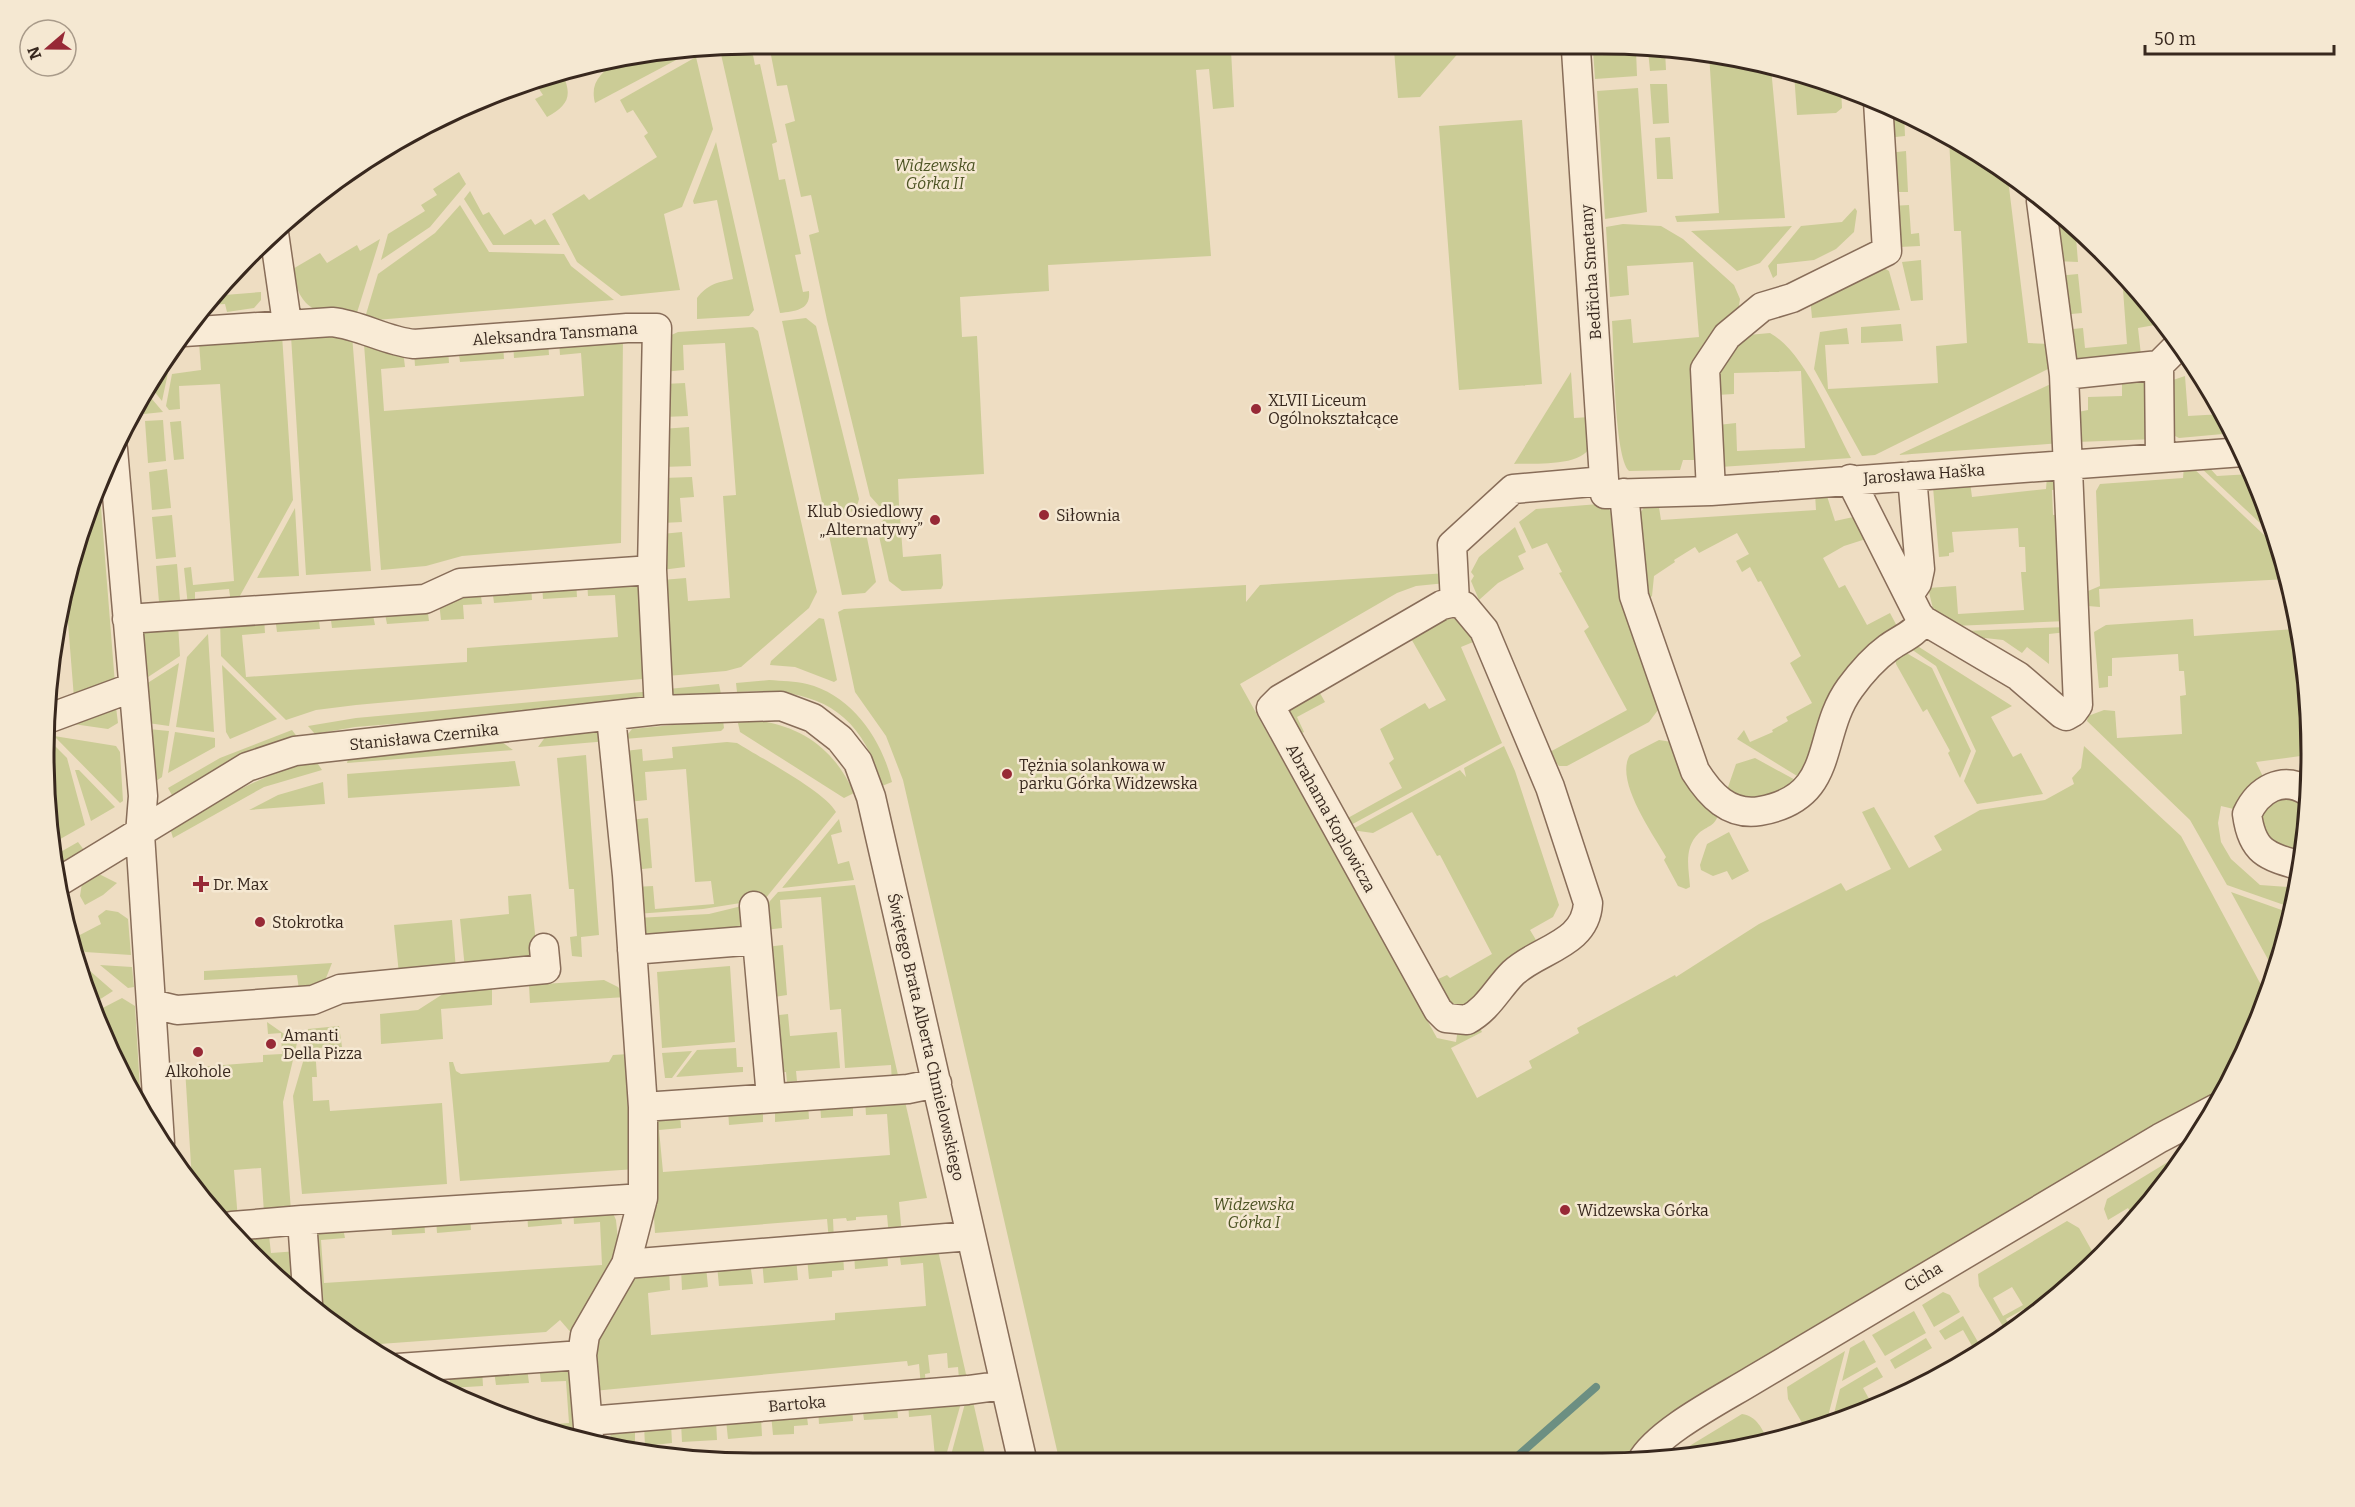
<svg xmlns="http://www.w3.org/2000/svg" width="2355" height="1507" font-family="Bitter,serif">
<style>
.green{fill:#cbcc96;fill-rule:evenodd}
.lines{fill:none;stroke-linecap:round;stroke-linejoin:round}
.stream{stroke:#6c8f82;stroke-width:8}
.street-casing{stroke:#886d59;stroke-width:31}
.street{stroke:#f9ebd6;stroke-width:28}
.poi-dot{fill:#972936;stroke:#f5e8d2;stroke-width:2}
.labels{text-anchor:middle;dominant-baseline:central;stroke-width:5;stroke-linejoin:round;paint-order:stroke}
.park-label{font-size:16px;font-style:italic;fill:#4d5424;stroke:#f5e8d2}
.street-label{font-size:16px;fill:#38281e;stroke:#f5e8d2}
.poi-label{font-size:16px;fill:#38281e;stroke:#f5e8d2;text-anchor:start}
.rim{fill:none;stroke:#38281e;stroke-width:3}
</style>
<rect width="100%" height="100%" fill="#eeddc2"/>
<path class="green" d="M660,50h35l-100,53c-10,-37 39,-47 65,-53z
M720,50h32l3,15 5,-1 17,78 -5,2 7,36 6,-1 16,75 -6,1 8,37 6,-1c2,19 -13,20 -29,22z
M770,50h461l3,57 -21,2 -4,-40 -13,1 15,186 -163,9 1,26 -89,6 2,40 15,-1 7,138 -86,5 1,27h-20l-9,-10 -43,-176 -18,-85 10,-3 -8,-37 -10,2 -16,-73 10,-3 -8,-36 -10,1z
M1394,50h67l-41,47 -22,1z
M1593,50h43l1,26 -42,3z
M1648,50h17l1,20 -16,1z
M1709,53l62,15 14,150 -108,4 -2,-6 44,-3z
M696,57l17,72 -31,78 -18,7 16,76 -59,6 -44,-34 -25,-48 32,-20 5,6 68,-43 -13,-21 4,-3 -15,-23 -6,3 -7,-13z
M1794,73l47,13 1,22 -6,5 -39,2z
M563,75c10,22 4,31 -16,42l-12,-18 8,-4 -4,-6z
M1650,84h17l2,39 -16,1z
M1638,88l9,124 -42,7 -8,-128z
M1883,103l21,9 1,24 -19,2z
M1522,120l20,264 -83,6 -20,-264z
M1670,137l3,42h-16l-2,-41z
M1949,139l59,40 20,164 21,1 3,23 -177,88 -13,1 -48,-87 6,-37 27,-4 2,16 -24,1 3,44 110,-6 -2,-37 31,-3 -6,-112h-7z
M716,142l38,168 -5,6 -52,3v-21c11,-14 19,-15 36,-19l-16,-79 -23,4 -1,-3z
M1906,151l2,41h-17l-3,-39z
M459,172l7,12 -36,43 -49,33 7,-26 37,-23 -4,-6 16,-10 -4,-6z
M470,191l13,24 6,-3 15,23 27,-16 4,6 10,-6 15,26h-67l-29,-46z
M460,205l29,47 75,2 7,12 43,34 -250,21 14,-47 57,-41z
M1909,205l2,29 8,-1 1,13 -21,1 -8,-41z
M1855,208l2,3 -3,21 -18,17 -22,11 -37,4v11l-4,3 -5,-12 33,-40 41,-4z
M2071,222l4,3 3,37 -23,-1 -5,-38z
M1623,224l38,2 22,13 51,46 6,14 -2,13 -20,21 -22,127h-13l-3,10 -51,1c-15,-15 -15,-122 -17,-150l19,-2 2,24 66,-6 -6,-75 -66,4 2,29 -19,2 -4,-70z
M1792,226l-32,37 -23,8 -46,-40z
M380,239l-25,80c-41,-9 -52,-5 -64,-49l29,-17 7,10 30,-18 3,6z
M1921,260l2,40 -12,1 -9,-39z
M1877,264l12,7 11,39 -88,8 -2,-21z
M2078,274l4,39 -21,2 -4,-39z
M2122,276l44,47 -28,5 3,27 -68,13 -10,-38 20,-2 2,20 42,-4z
M261,292v8l-7,8 -27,4 -2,-8 -20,1 7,-9z
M806,318l10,8 43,173c-3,17 -20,19 -34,17l-43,-195z
M1901,324l2,17 -42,2v-16z
M753,327l5,4 59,261 -8,16 -68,59 -15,4 -59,5 -5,-96 24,-2 2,23 42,-3 -7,-102 13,-1 -11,-152 -42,2 1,25 -21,2 4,-35 11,-5z
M1770,333c35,19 62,90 81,125l-131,9 -2,-42 18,-2 1,28 68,-3 -4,-77 -67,2v21l-18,1 2,-31 30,-29z
M282,335l11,165 -57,103h-5l-2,-14 -34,3v14h-7l-4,-38 7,-1 2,18 41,-4 -14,-197 -41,2 1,23 -11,1 -3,-4 6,-32 29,-4 -2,-28z
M352,335l19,236 -65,4 -15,-239z
M623,336l-2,207 -159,13 -36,10 -45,4 -17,-226 39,7 2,16 -24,2 3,42 200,-15 -3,-43 -21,2 -1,-14z
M548,341l1,14 -35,3 -1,-15z
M503,344l1,15 -44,3 -2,-14z
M448,348l1,15 -34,3 -1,-15z
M168,357l1,11 -7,33 -12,-15z
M1571,372l3,46 16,-1c0,9 3,21 0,29 -7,21 -56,17 -76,18z
M2185,376l3,40 35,-2 11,19 -55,5 -8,-4 -1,-53z
M2122,378h31l2,61 -78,3 -4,-29 15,-3v-13l34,-1z
M2055,382l6,61 -163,12z
M685,383l3,33 -24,1v-33z
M146,392l17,20 -19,2 -2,-15z
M163,420l3,41 -18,2 -3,-42z
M181,421l3,38 -10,1 -4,-38z
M689,427l2,39 -28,1 -1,-38z
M2206,464l11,12 34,-2 24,63 -76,-71z
M2184,466h7l89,84 9,29 -190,10 1,18 -12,-1 -7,-12 19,-8 -4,-95 4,-7 83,-6z
M167,469l4,39 -19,2 -3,-38z
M2047,476l9,2 6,11 -10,1 1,25 10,-1 3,107 -112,5 -20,-13 -6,-25 28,-2 2,28 66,-4 -3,-38h5l-1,-25h-6l-1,-19 -66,4 2,20 -5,1v3l-10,1 -6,-70 37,-5 2,15 74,-8z
M692,477l2,20 -14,1 2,24 -20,1 1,-45z
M99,482l16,202 -67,27 1,-10 25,-3 -9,-113 16,-60z
M1826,493l9,28 23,-5 11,22 -25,8 -21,12 16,30 6,-3 22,40 23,-12 9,17 -97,149 -65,-40 7,-9 6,12 23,-10 -1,-2 16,-9 -2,-4 26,-14 -22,-40 11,-7 -40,-75 -3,1 -8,-15 -8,5 -6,-11 13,-7 -12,-21 -38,20 -4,-6 -21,13 1,2 -21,14 -2,20 -5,4 -11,-81 11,-16 11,-2 3,19 155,-10 -1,-16z
M1599,504l9,4 6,8 47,183 -3,11 -9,12 -82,44h-8l-11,-13 79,-43 -43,-79 5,-4 -30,-54 3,-1 -15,-29 -15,6 -13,-27 17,-13z
M295,508l4,68 -42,2z
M172,515l4,42 -20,2 -4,-42z
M900,517l3,40 38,-3 2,31 -2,4 -39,2 -13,-10 -12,-54 8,-9z
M852,526l14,7 10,49 -11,11 -23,2 -14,-64z
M1515,527l11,25 -8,4 6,13 -26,14 -19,17 -8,-19 3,-5 -3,-4 8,-15z
M682,532l3,35 -23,3v-36z
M177,564l3,36 -21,2 -3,-36z
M1448,573l-2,10 -30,3 -19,7 -157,91 197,354 19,4 2,-14 20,-4 4,8 -31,16 26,50 55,-30 -3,-7 50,-28 -2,-5 98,-53 1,2 83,-53 82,-41 5,8 45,-22 -29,-57 12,-5 35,61 33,-18 -8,-14 46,-26 65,-10 29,-16 -2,-6 9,-10 3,-22 97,90 86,160 -44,97 -69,37 -494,291 -14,11 -23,30 -564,-3 -156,-679 -17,-44 -31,-44 -17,-80 6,-3 402,-24v17l14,-17z
M637,580l9,9 7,89 -297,27 -40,5 -30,10 -65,-64 -1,-35 44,-4 1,16 -23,2 4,42 221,-15v-14l151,-11 -3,-42 -27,1 -1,-15z
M576,581l1,16 -34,2 -1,-15z
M531,585l1,15 -38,3 -2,-15z
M480,589l2,15 -19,1 1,14 -23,1 -2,-18z
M427,606l2,15 -42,3 -3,-15z
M372,610l3,15 -43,3 -2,-15z
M318,613l2,16 -43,3 -2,-15z
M819,618l5,1 13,61 -3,2 -39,-15 -25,-2 1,-4z
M1440,618l16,1 22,21 -17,7 41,96 -153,83 -3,-7 56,-31 -13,-25 5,-4 -14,-30 45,-26 4,6 17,-9 -37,-65z
M2193,619l1,17 103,-7 13,78 -2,48 -52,7 9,19 -27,29 -17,-4 -3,17 3,19 10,17 29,26 28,2v-15l11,3 -7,28 -5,3 -60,-21 -37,-65 -103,-99 1,-5 16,-6 11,1 2,27 65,-4 -2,-38 6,-1 -2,-24h-5l-1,-17 -66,4v18h-4v11l-9,1 -5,-56 12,-7z
M178,624l2,32 -35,23 -4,-50z
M2067,627v5l-18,2v30l-22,-17 -5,6 -19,-13 -18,-2 -2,4 -19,-11z
M208,634l6,98 -38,-5 11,-70z
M1908,647h11l93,59 -21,11 22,40 8,-4 22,41 -66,10 -13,-23 12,-30 -40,-85z
M1903,651l29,17 39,83 -11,27 -12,-25 2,-2 -23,-42 -4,3 -27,-48 -1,-8z
M179,663l-10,63 -21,-3 -2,-39z
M222,665l55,54 -47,20 -4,-7z
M769,680c13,1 26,1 38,4 45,11 75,56 85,98l-10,4c-21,-79 -70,-99 -145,-94l-1,-9z
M719,684l2,10 -50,3 -3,-8z
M1317,688l8,14 -28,15 7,15 -10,5c-11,-33 -2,-29 23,-49z
M653,691l-4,7 -145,17 -149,12 -40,7 -7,-8 48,-8z
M116,707l2,16 -10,6 -42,-6z
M737,719c55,1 95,24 117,74l-10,5 -104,-66z
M723,720l1,8 -3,3 -97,8 8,-10z
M148,729l21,2 -7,46 -9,6z
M292,730l6,8 -125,59 -5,-9 52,-30z
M598,731l10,10 -70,6 8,-11z
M175,732l40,6v9l-47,26z
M45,736l22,22 18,67 -30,17 -11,-89z
M54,736l62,10 4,6 3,49 -3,2z
M499,740l14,10 -166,13 1,-4z
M1659,740l13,2 46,72c-2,12 -11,12 -19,19 -16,15 -10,36 -9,54l-4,2 -8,-3 -14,-26 2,-3c-13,-23 -52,-77 -36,-102z
M727,742l10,1c22,14 89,49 99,69l-71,87 -62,10 -67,5 -2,-27 19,-1 2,23 59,-5 -3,-23 -16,1 -9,-113 -41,3 2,28 -19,2 -3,-51 17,-2 1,12 30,-3 -1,-11z
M1504,746l11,25 44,134 -6,12 -23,13 9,15 -67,62 -22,-1 -14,-26 11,-5 3,3 42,-24 -52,-99 -3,1 -25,-44 -39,21 -22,-3 109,-60 6,7 -2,-9z
M586,755l13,180 -18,2 1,20 -10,-1 -2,-19 7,-1 -3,-47h-5l-12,-131z
M1755,758l44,24c-27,15 -42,23 -72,8l9,-26z
M515,761l5,25 -172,12 -1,-24z
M310,762l8,2 4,6 -58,17 -91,51 -3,-10c46,-26 89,-53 140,-66z
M75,770h4l36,37 -24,14z
M323,782l2,22 -76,6 29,-15z
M2279,794l28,8 -2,44 -12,6 -31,-11 -1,-33z
M648,818l4,50 -19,2 -4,-50z
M839,819l3,13 -11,3 7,29 11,-3 5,19 -72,8z
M1729,832l20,39 -17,9 -5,-9 -14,5 -12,-6 -1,-5 7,-21z
M78,842l6,8 -26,16 -1,-12z
M99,874l18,9 -14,12 -18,10 -5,-9 2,-13z
M855,885l45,199h-8l-1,-19 -46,3 -4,-59 -11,1 -9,-113 -41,3 2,28 -17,2 -3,-20 16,-18z
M2231,892l59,21 -14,61z
M531,894l6,59 -5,8 -67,8 -5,-50 49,-5 -1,-18z
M746,905l1,23 -100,13 -10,-23 72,-4z
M106,910l12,2 10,7 3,36 -46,-3 -17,-14 -1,-3 5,-3 4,5 25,-13 -3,-8z
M452,920l4,50 -57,4 -5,-49z
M783,945l4,50 -19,3 -2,-51z
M74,957l39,34 -22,14z
M332,963l-8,20 -25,7 -2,-15 -93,5v-9z
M100,965l32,2 2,20 -6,1z
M730,966l5,76 -73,6 -5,-76z
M604,980l14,7 8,10 -96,6 -1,-18z
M492,989v16l-51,4 2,30 -62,5 -1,-30 38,-4 28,-18z
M122,998l13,8 6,101 -48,-94z
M788,1014l2,22 47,-4 3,36 -44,3 1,10 -10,1 -1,-10 -12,1 -3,-57z
M267,1022l30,21 -14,59 8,109 -27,2 -3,-45 -27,2 4,50 -11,1 -35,-40 -7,-113 78,-6v-7l19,-1 -1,-21 -13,1z
M339,1026l3,21 -27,1 2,29h-5l1,24 16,-1 1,11 112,-8 5,81 -145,10 -9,-98 12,-41 3,-26z
M736,1048l1,19h6v5l-67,5 21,-27z
M692,1051l-20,27h-7l-3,-25z
M629,1054l7,115 -176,12 -11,-119h4l3,9 5,3 148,-12 4,-7z
M904,1097l23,101 -28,4 3,33 -13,2 -2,-22 -31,2v3l-9,1 -1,-3 -13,1 1,22h-5l-2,-22 -172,14 -7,-110 32,-11 1,16 -22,2 4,42 227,-17 -3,-41 -21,1 -1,-16z
M853,1100v16l-32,2 -1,-16z
M808,1103l1,16 -34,3v-17z
M763,1106v16l-34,3 -1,-16z
M2181,1154l-45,67 -8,-13 -20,12 -4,-11 3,-10z
M573,1208l39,3 4,9 3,31 -46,84 -13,-15 -14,12 -180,13 -50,-36 -3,-77 30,-4 2,10 -24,2 3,43 278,-18 -2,-43 -26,2z
M560,1209l2,15 -34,3 -1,-15z
M470,1216l1,14 -34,3 -1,-15z
M424,1218l1,15 -33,2 -1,-14z
M2067,1221l12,7 17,30 -27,26 -2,-3 -21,13 4,8 -20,17 -6,-10 -18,10 4,8 -5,3 -26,-44 -1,-12zM2012,1287l11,18 -20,11 -10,-18z
M268,1227l3,26 27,-2 1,46 -13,-9 -51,-59z
M937,1246l31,137 -9,-4 -1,-12 -10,1 -1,-15 -19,2 2,18 -5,1 1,13h-5l-2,-23 -11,2 -1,-5 -314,30 -1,-47 38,-65 39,-11 1,22 -22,3 3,42 184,-15v-7l91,-7 -3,-43 -22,2 -2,-15z
M887,1251l1,15 -33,3 -1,-16z
M843,1254l1,16 -12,1v6l-23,2 -2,-22z
M796,1257l2,23 -34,3 -2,-23z
M750,1262l3,22 -34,2 -2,-21z
M706,1266l2,21 -26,3 -1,-22z
M1943,1292l7,3 10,17 -26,15 -12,-22z
M1914,1311l12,22 -41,23 -13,-21z
M1963,1316l19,33 -6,4 -13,-23 -18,10 -6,-9z
M1926,1338l6,10 -37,21 -5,-9z
M1864,1340l12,22 -34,19 8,-33z
M1845,1351l-19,73 -19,7 -19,-32 -1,-12z
M539,1366l34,3 7,67 -39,-11 28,-2 -3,-42 -25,1z
M1877,1367l6,10 -20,11 10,18 -41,16 8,-33z
M527,1368l2,15 -33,2 -2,-14z
M482,1369l1,17 -33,2 -1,-16z
M963,1396l-18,63h-32l22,-2 -4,-42 -22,2 -1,-16z
M967,1396l5,1 14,62h-36z
M852,1405l1,16 -34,3 -1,-16z
M862,1405l35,2 1,11 -34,2z
M806,1409l2,16 -14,1v8l-21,1 -2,-21z
M1742,1414c15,2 20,15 27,28l-101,17z
M761,1417l1,19 -34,3 -2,-19z
M716,1421l1,19 -35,2 -1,-19z
M671,1424l1,19 -27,3 -1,-21z
M610,1426l25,2v18l-24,-2z"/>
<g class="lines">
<path class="stream" d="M1512,1461l84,-74"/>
<defs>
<path id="street" d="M1576,50l29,444 106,-3 532,-39
M274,233l13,90
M184,332l148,-10c29,3 53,19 82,22l213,-16h30l-5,242 7,140
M2064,375l95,-10
M113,449l30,347 -3,38 20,309
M2160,458l-1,-93 20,-20
M1711,491l-6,-122 22,-33 35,-29 30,-9 95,-47 -9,-150
M1624,493l10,103 61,175c15,24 34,45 65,40 78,-14 55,-75 90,-123 11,-15 23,-29 38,-40 12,-9 28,-14 35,-28l-5,-6 -68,-135
M1909,595l8,-12 3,-14 -8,-93
M1455,602l9,4 20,24 66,157 38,116c-2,42 -50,46 -75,70 -16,16 -25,36 -46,47l-21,-2 -8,-8 -167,-302 9,-9 162,-94z
M1455,602l-3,-57 61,-56 91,-8
M127,619l298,-20 35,-16 192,-13
M1923,620l95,56 44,38 4,2 7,-4 5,-7 -14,-330 -23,-174
M47,719l84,-31
M2301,866c-35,-10 -49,-14 -54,-52 11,-24 35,-39 60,-23
M60,881l187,-114 48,-16 364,-41 122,-4 32,12 27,21 18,23 13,35 151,662
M754,906l17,191
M632,950l125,-10
M152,1004l25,6 136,-10 27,-11 206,-20 -2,-21
M643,1107l265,-18 29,-6
M232,1226l70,-6
M626,1264l345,-28
M308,1304l-6,-84 341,-22
M398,1368l184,-13
M588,1421l380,-31 37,-5
M589,1438l-7,-83 3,-20 41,-71 17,-66v-91l-16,-232 -16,-158
M1641,1462c16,-30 81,-63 112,-82l407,-242 57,-30"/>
</defs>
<use href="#street" class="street-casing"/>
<use href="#street" class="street"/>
</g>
<g class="poi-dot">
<circle cx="1256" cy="409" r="6"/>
<circle cx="1044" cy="515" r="6"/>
<circle cx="935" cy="520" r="6"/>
<circle cx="1007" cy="774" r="6"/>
<path d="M198 875h6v6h6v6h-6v6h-6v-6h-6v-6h6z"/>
<circle cx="260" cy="922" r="6"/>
<circle cx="271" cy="1044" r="6"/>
<circle cx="198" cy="1052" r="6"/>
<circle cx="1565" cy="1210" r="6"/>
</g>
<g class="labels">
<g class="park-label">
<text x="935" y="165">Widzewska<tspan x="935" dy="18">Górka II</tspan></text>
<text x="1254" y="1204">Widzewska<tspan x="1254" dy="18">Górka I</tspan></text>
</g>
<g class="street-label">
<text transform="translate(1591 272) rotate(-94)">Bedřicha Smetany</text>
<text transform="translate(555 334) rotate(-4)">Aleksandra Tansmana</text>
<text transform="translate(1924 474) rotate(-4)">Jarosława Haška</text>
<text transform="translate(424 737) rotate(-6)">Stanisława Czernika</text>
<text transform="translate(1331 818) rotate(61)">Abrahama Koplowicza</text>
<text transform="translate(926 1037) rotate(77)">Świętego Brata Alberta Chmielowskiego</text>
<text transform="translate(1923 1277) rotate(-31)">Cicha</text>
<text transform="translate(797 1404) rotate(-5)">Bartoka</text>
</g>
<g class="poi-label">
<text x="1268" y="400">XLVII Liceum<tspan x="1268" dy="18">Ogólnokształcące</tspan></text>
<text x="923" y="511" text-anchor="end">Klub Osiedlowy<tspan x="923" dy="18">„Alternatywy”</tspan></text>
<text x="1056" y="515">Siłownia</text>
<text x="1019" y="765">Tężnia solankowa w<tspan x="1019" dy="18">parku Górka Widzewska</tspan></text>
<text x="213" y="884">Dr. Max</text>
<text x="272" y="922">Stokrotka</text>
<text x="283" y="1035">Amanti<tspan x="283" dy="18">Della Pizza</tspan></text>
<text x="198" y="1071" text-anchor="middle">Alkohole</text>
<text x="1577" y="1210">Widzewska Górka</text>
</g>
</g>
<path d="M0 0H2355V1507H0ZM753 54H1602A699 699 0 0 1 2301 753V754A699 699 0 0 1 1602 1453H753A699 699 0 0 1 54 754V753A699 699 0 0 1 753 54Z" fill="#f5e8d2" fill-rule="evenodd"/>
<path class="rim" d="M753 54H1602A699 699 0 0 1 2301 753V754A699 699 0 0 1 1602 1453H753A699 699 0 0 1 54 754V753A699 699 0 0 1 753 54Z"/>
<g transform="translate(48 48) rotate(250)"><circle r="28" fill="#f5e8d2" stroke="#a99b8a" stroke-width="1.5"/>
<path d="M0-4.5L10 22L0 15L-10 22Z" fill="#972936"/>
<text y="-9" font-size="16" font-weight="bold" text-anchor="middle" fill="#38281e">N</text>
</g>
<path d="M2145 45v9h189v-9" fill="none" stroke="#38281e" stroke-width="3"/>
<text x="2154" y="45" font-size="18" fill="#38281e" stroke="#f5e8d2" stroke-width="4.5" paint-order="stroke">50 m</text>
</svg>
